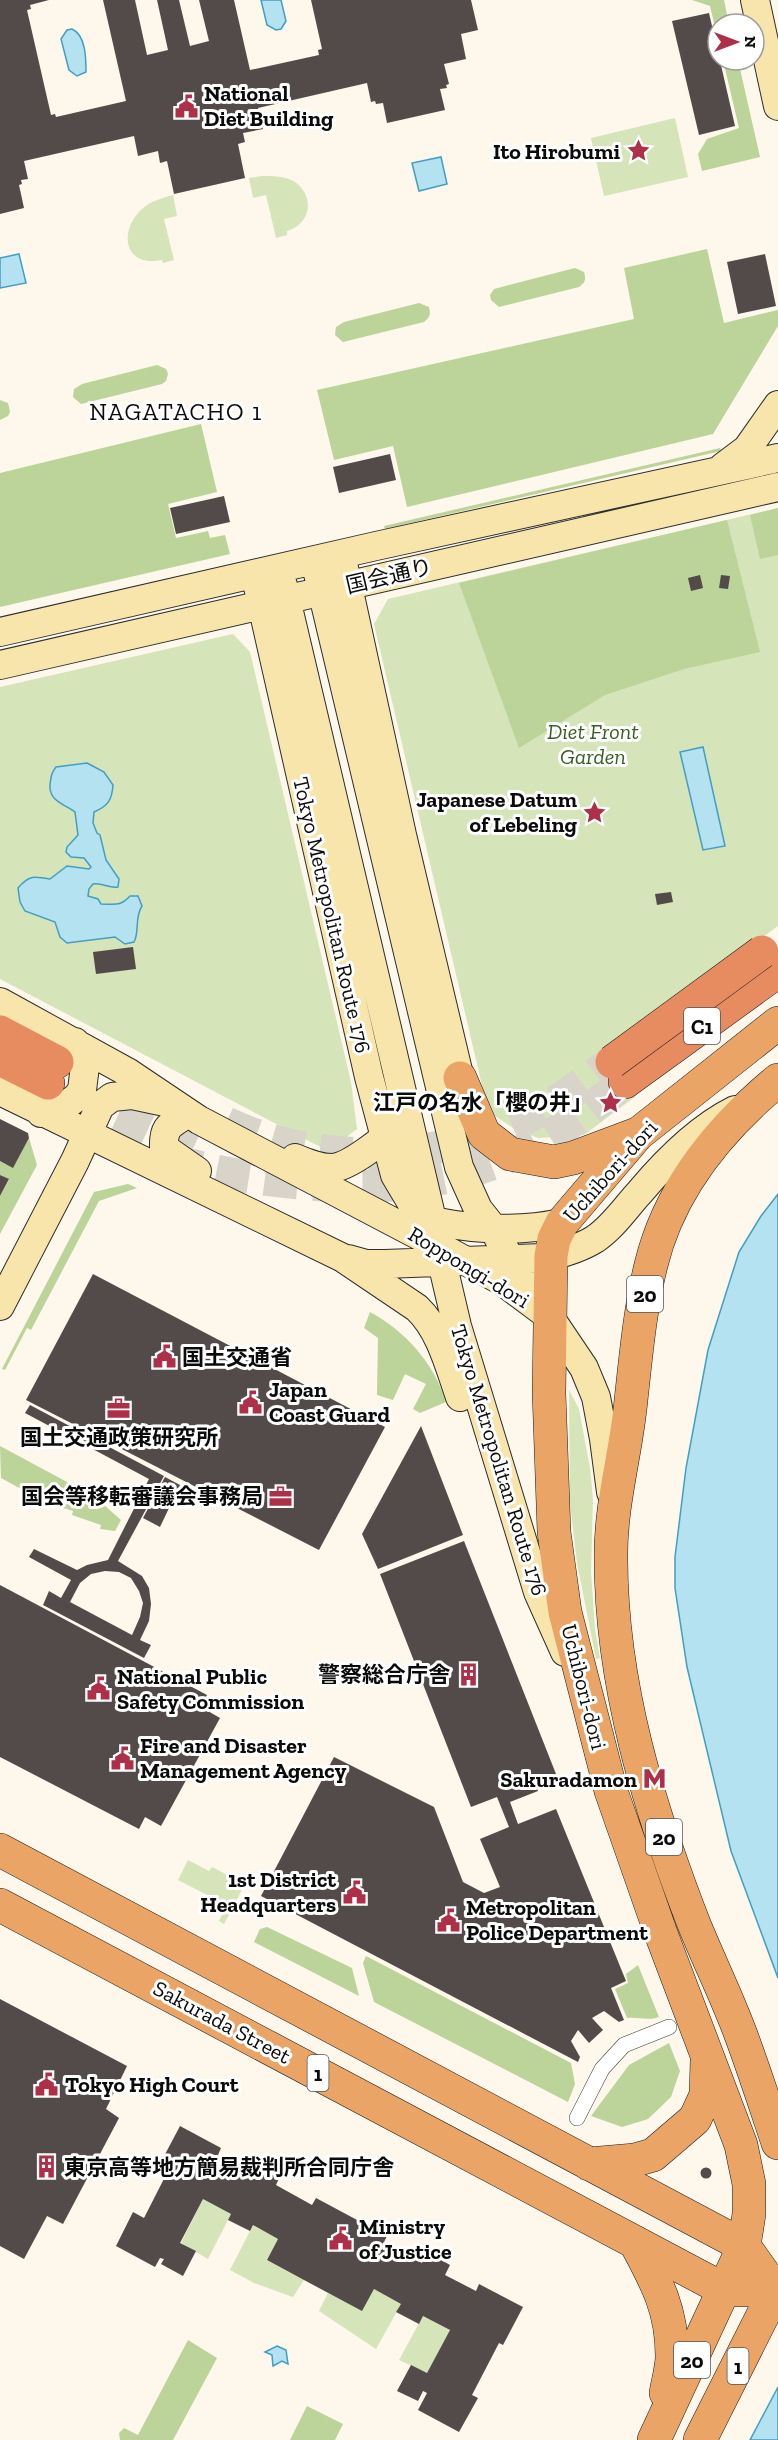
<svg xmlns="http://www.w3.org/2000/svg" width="778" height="2440" font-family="'Zilla Slab','Noto Sans JP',serif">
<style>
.green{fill:#d5e4b9}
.forest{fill:#bcd399}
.water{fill:#b5e2f0;stroke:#429fc1;stroke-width:1.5}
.building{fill:#534b49;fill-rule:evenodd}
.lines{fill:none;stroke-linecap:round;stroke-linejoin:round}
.motorway-tunnel{stroke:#d9d4ca;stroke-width:33;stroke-dasharray:33 16;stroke-linecap:butt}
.pedestrian-casing{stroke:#3e3e3e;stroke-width:16}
.secondary-casing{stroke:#2d2d2d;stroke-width:30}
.trunk-casing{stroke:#1c1c1c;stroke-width:34}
.motorway-casing{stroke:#1c1c1c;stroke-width:34}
.pedestrian{stroke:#fff;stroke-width:15}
.secondary{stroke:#f8e5ac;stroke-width:28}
.trunk{stroke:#eaa466;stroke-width:33}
.motorway{stroke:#e78b60;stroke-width:33}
.motorway-bridge-casing{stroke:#1c1c1c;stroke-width:34;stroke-linecap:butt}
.motorway-bridge{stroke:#e78b60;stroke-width:33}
.labels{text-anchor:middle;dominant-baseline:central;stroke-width:6;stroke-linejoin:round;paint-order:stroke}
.shield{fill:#fff;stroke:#545454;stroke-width:1.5}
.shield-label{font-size:21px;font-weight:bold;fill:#0b0b0b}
.poi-label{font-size:22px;font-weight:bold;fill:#0b0b0b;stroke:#fff;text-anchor:start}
.street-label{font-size:22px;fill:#0b0b0b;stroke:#fff}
.park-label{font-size:22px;font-style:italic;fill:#365d22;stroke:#fff}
.neighbourhood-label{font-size:24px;letter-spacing:1.5px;fill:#0b0b0b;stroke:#fff}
</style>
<rect width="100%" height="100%" fill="#fdf7ec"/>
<path class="green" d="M675,118l13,59 -84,19 -13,-58z
M262,176c10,0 24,0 33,6 21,15 15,43 -8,49v4l-11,3 -10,-43 -13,3 -4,-20z
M173,195l4,21 -13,3 10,41 -11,3 -1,-3c-38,8 -44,-29 -20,-51 9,-8 20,-11 31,-14z
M778,508v418l-172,126 30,44 -52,39 -46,3 -25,-10 -25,-17 -114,-487 14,-25z
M233,634l17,18 101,430 6,47 -29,22 -328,-172v-292z
M569,1390l10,19 11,59 3,31 -2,73 4,57 5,29 -4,1 -19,-96 -7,-60z
M188,1860l21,11 3,-4 33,17 -21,40 -5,-3 4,-8 -9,-5 3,-8 -39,-20z
M203,2199l28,15 -23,45 -27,-16z
M253,2225l25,14 -11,21 37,20 -11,17 -39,-14 -24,-13z
M374,2289l27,15 -25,45 -57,-38 9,-18 34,17z
M423,2316l27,14 -23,43 -28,-13z"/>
<path class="forest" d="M692,0h32l5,24h-11v15l-8,-33z
M723,60h15l22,97 -58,14 -4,-17 9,-15 32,-11z
M707,249l17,74 54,-13v16l-65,108 -306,73 -14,-61 -59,14 -17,-70 317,-71 -10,-51z
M575,268l9,4c2,7 2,10 -5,15l-80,20 -8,-7 -1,-5 4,-6z
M419,303l10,4c2,7 1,10 -5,15l-81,20 -8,-7 1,-8 8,-5z
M157,365l9,4 2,5 -2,7 -4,3 -81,20 -8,-7 1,-8 8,-5z
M0,400l8,3 2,9 -2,4 -8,4z
M201,424l16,68 -49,12 8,34 32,-7 2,7 15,-3 5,19 -230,53v-134z
M720,448l1,3 -336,78 -1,-3z
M778,508v47l-18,4 -10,-44z
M727,520l33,132 -76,17 -79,26 -86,53 -60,-165z
M29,1138l8,27 -37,69v-38l9,-16 -9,-5v-14l13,6z
M128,1184l9,4 -38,13 -68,129 -4,-2 -22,42 -3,-1 92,-177z
M370,1312c34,18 65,52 76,90l-26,11 -7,-4 13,-25 -21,-10 -12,26 -16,-5 1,-57 -14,-10z
M0,1446l95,51 26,23 -6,11 -15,-2 1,-4 -29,-10 1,-4 -44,-14 -8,-8 -20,-11z
M267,1927l85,41 7,28 -105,-54 6,-13z
M366,1956l205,107 4,21 -7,18 -194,-100 -11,-39z
M638,1965l21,52c-11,4 -20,0 -32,1l-12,-29 13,-6 -2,-9z
M669,2043l11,28 -9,26 -23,22 -26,8 -31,-11 38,-51z
M188,2340l29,18 -44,82h-53l-1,-7 5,-5 14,7z
M307,2406l36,18 -8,16h-45z"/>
<path class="water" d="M261,0h20l5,21 -5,8 -5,1 -9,-5z
M72,29c14,6 14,30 14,43l-9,4 -8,-6 -8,-31 6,-9z
M441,157l6,27 -28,7 -7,-28z
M19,254l7,29 -26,5v-30z
M703,747l22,99 -22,4 -23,-98z
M87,763l17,9 9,13c-1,15 -5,21 -19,27l-1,11 4,10 3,2 6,25 13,19 -1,8c-9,2 -16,-5 -25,-3l-4,5 -1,7 10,3 3,5c14,0 19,3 29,-8h8l4,10c-8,12 -2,25 -8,36l-9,2 -10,-7 -48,6 -7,-6 -5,-15 -30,-11 -5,-9 -2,-14c11,-13 16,-12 32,-9l17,-13 22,3 2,-2 -7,-9 -13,-1 -5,-5 1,-5 11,-12 -3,-23c-11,-8 -26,-11 -25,-27 1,-8 1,-12 6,-18z
M778,1194v784l-47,-127 -44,-184 -12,-79v-31l11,-89 22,-118 31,-98 22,-36z
M277,2346l9,4 2,14 -6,-3 -9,5 -1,-11 -7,-3z
M778,2387v53h-28z"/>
<path class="building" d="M0,0h49l-19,5 1,4 -4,1 24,105 4,-1 1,3 70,-16 -23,-101h32l12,55 21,-5 -11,-50h22l11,46 19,-5 -10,-41h35l16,70 69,-15 -1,-5 4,-1 -11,-49h160l7,30 -17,4 5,25 -22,5 5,20 -3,1 1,3 -7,1 5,21 -58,13 -4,-20 -7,1 -1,-3 -4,1 -4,-19 -109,25 5,21 -20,4 2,9 -7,2 7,34 -71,16 -7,-33 -7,2 -2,-12 -20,5 -4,-20 -110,25 4,18 -7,1 1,4 -3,1 5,23 -24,6z
M709,13l26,113 -36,9 -27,-114z
M765,254l11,52 -38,8 -11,-52z
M390,454l6,26 -57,13 -6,-26z
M224,496l6,26 -54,12 -6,-26z
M700,575l3,13 -12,3 -3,-13z
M721,575l9,1 -2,13 -9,-1z
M599,807l2,8 -9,2 -2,-8z
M671,892l2,10 -16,3 -2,-11z
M133,947l3,22 -40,5 -3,-22z
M0,1119l28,14 1,5 -16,30 -13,-7z
M0,1175l9,4 -9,17z
M93,1274l292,153 -66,123 -293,-150z
M30,1405l134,71 -46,85 24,15 7,12 2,16 -2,17 -9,19 11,5 -7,13 -101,-53 6,-14 12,7 10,-18 -42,-23 5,-8 43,21 10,-5 21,-5 41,-81 -124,-66zM105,1571l14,1 12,6 8,13 4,12 -3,14 -8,18 -62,-33 10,-19 11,-9z
M421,1426l42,109 -85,34 -16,-35z
M165,1477l15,8 -20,42 -17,-9z
M464,1541l92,233 -21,9 3,8 -28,11 8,22 38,-15 70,172 -15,7 13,32 -5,2 -15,-11 -12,7 11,12 -14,13 -11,-13 -7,11 9,16 -2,5 -317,-166 73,-139 100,50 29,75 21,11 16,-6 -20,-48 29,-12 -12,-30 -26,10 -91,-233z
M0,1585l207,110 -6,12 19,11 -59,108 -16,-9 -6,12 -139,-72z
M0,1999l127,67 -21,43 13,9 -56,106 -16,-8 -23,43 -24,-13z
M180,2126l41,22 -3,7 33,17 6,-10 24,12 -5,11 36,20 4,-7 71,38 -3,6 38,21 5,-11 23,13 -5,10 31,16 3,-7 44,23 -20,38 -4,-2 -27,52 6,3 -19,34 -41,-22 9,-17 -4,-2 -5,10 -21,-10 14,-26 16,8 23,-43 -27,-14 -4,8 -23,-12 5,-8 -27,-15 -12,22 -58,-31 -37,-20 11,-21 -25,-14 -3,6 -22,-11 3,-6 -28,-15 -23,44 16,8 -13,25 -22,-12 3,-5 -4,-1 -5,9 -39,-21 17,-34 11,6 27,-53 -9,-5z
M700.5 2173a5.5 5.5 0 1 1 11 0a5.5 5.5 0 1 1-11 0Z"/>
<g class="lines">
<path class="motorway-tunnel" d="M73,1096l119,55
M226,1123c96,45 216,40 310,-10 27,-14 52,-33 76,-51
M169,1159c43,13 86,20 130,24 93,10 180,-1 260,-53 23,-14 45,-32 66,-48"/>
<defs>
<path id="pedestrian" d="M577,2118l25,-49 22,-24 45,-18"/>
<path id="secondary" d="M755,0l23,106
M723,467l24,-18 31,-44
M315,561l144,606 19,42 15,19 17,31 26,38
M344,568l58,267 63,265
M279,569l178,757 81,266 27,60
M258,587l111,490 26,98 28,47
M0,632l376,-86 402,-88
M0,665l778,-178
M0,1002l129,71 70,47 238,125 65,36 47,35 35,52 12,29 8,42 7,53
M0,1091l343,167 74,50c24,23 32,58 43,89
M41,1113l24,-7 12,-9 5,-7 4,-32 -11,-16
M188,1113c-17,12 -25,12 -24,35l33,23
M295,1158c12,5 24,10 37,10 17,-1 53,-29 64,-42
M416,1217c46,12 99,16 146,6
M348,1259l18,5h19l158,-6c18,-4 36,-9 52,-19 18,-12 31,-32 45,-47 26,-31 59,-64 95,-82
M0,1306l75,-145 25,-55 12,-9 20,-2 33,7"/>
<path id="trunk" d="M460,1078l24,56 26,20 44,8 19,-4 64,-24
M778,1080c-58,48 -109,110 -127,185 -11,44 -15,90 -20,135 -5,54 -21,105 -20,159 0,125 38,249 83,365 15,37 33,73 47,111 13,35 25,72 37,108
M0,1850l744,396 32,45
M0,1905l725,385h22
M589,2164l46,-4 18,-5 42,-36 11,-24 1,-35
M635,2242c21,39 37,67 37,114 0,12 -4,25 -6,37
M654,2440l90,-194 5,-32v-30l-8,-39 -81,-214 -49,-140 -46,-179 -11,-80 -5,-139 2,-137 3,-17 8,-16 76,-89 140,-111
M700,2440l78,-155"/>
<path id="motorway" d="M0,1032l57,30
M0,1059l48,24
M625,1082l153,-111"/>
</defs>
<use href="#pedestrian" class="pedestrian-casing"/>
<use href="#secondary" class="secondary-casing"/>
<use href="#trunk" class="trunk-casing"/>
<use href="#motorway" class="motorway-casing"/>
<use href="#pedestrian" class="pedestrian"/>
<use href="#secondary" class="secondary"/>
<use href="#trunk" class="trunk"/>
<use href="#motorway" class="motorway"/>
<defs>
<path id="motorway-bridge" d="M612,1062l150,-110"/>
</defs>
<use href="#motorway-bridge" class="motorway-bridge-casing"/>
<use href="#motorway-bridge" class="motorway-bridge"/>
</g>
<defs>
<symbol id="civic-bare" viewBox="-9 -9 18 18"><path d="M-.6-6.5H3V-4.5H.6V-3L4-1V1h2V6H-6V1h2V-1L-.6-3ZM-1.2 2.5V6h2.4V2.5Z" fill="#ae3048" stroke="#fff" stroke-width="2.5" paint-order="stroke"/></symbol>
<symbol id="sight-bare" viewBox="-9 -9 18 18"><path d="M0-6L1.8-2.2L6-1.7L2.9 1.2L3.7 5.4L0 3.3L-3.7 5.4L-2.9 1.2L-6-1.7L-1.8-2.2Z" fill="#ae3048" stroke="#fff" stroke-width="2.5" paint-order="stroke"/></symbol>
<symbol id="office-bare" viewBox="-9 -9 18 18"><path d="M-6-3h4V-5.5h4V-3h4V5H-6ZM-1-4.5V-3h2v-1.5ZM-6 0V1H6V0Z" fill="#ae3048" stroke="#fff" stroke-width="2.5" paint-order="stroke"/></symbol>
<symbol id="building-bare" viewBox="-9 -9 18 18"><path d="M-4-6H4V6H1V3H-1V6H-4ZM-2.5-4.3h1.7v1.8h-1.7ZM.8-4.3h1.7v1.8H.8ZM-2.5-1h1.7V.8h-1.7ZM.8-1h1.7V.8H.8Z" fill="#ae3048" stroke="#fff" stroke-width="2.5" paint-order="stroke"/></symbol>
<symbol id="metro-bare" viewBox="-9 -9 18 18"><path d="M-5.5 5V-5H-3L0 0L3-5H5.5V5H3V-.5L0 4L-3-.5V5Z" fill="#ae3048" stroke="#fff" stroke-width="2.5" paint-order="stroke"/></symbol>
</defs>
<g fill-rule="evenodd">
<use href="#civic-bare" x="170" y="90" width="33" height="33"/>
<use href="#sight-bare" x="622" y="134" width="33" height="33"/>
<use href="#sight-bare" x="578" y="796" width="33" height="33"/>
<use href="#sight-bare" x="594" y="1086" width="33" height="33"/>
<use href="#civic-bare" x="148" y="1340" width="33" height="33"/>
<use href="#civic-bare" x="234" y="1386" width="33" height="33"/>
<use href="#office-bare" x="102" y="1392" width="33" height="33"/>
<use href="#office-bare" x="264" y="1480" width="33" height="33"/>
<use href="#building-bare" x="452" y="1658" width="33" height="33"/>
<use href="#civic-bare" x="82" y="1672" width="33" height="33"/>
<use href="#civic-bare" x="106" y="1742" width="33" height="33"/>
<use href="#metro-bare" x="638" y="1762" width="33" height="33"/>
<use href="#civic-bare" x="338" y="1876" width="33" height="33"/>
<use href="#civic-bare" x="432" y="1904" width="33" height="33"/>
<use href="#civic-bare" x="30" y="2068" width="33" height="33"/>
<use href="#building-bare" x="30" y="2150" width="33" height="33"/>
<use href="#civic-bare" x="324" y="2222" width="33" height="33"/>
</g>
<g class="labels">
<g class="shield">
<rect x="684" y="1008" width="36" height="36" rx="4.5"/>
<rect x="627" y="1276" width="36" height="36" rx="4.5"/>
<rect x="646" y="1819" width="36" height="36" rx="4.5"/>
<rect x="307.5" y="2055" width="21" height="36" rx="4.5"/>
<rect x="674" y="2342" width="36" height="36" rx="4.5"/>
<rect x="727.5" y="2348" width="21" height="36" rx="4.5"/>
</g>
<g class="shield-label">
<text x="702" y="1026">C1</text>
<text x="645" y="1294">20</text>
<text x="664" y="1837">20</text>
<text x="318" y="2073">1</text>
<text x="692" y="2360">20</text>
<text x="738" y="2366">1</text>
</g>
<g class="poi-label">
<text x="204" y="93">National<tspan x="204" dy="25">Diet Building</tspan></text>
<text x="620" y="151" text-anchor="end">Ito Hirobumi</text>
<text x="577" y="799" text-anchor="end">Japanese Datum<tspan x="577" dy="25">of Lebeling</tspan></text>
<text x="593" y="1102" text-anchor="end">江戸の名水「櫻の井」</text>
<text x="182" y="1357">国土交通省</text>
<text x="269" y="1389">Japan<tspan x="269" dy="25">Coast Guard</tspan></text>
<text x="119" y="1437" text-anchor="middle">国土交通政策研究所</text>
<text x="263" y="1496" text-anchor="end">国会等移転審議会事務局</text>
<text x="450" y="1674" text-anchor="end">警察総合庁舎</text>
<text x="117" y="1676">National Public<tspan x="117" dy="25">Safety Commission</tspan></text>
<text x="140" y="1745">Fire and Disaster<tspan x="140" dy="25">Management Agency</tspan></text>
<text x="637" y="1779" text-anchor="end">Sakuradamon</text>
<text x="336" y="1879" text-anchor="end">1st District<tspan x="336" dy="25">Headquarters</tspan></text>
<text x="466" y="1907">Metropolitan<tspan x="466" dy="25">Police Department</tspan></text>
<text x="65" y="2084">Tokyo High Court</text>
<text x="64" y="2167">東京高等地方簡易裁判所合同庁舎</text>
<text x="359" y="2226">Ministry<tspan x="359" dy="25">of Justice</tspan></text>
</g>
<g class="street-label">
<text transform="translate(389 576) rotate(-13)">国会通り</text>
<text transform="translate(332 915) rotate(77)">Tokyo Metropolitan Route 176</text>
<text transform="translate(610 1171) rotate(-48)">Uchibori-dori</text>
<text transform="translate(469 1267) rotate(31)">Roppongi-dori</text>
<text transform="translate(499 1460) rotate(73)">Tokyo Metropolitan Route 176</text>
<text transform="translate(584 1687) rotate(76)">Uchibori-dori</text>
<text transform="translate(222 2022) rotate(28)">Sakurada Street</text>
</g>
<g class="park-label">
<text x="593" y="731">Diet Front<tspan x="593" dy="25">Garden</tspan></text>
</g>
<g class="neighbourhood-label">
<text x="176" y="411">NAGATACHO 1</text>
</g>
</g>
<g transform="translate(736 42) rotate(90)"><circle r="28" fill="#ffffff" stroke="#9d9d9d" stroke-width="1.5"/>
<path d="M0-4.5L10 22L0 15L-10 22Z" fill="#ae3048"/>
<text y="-9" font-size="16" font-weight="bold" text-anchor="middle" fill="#0b0b0b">N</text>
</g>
</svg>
